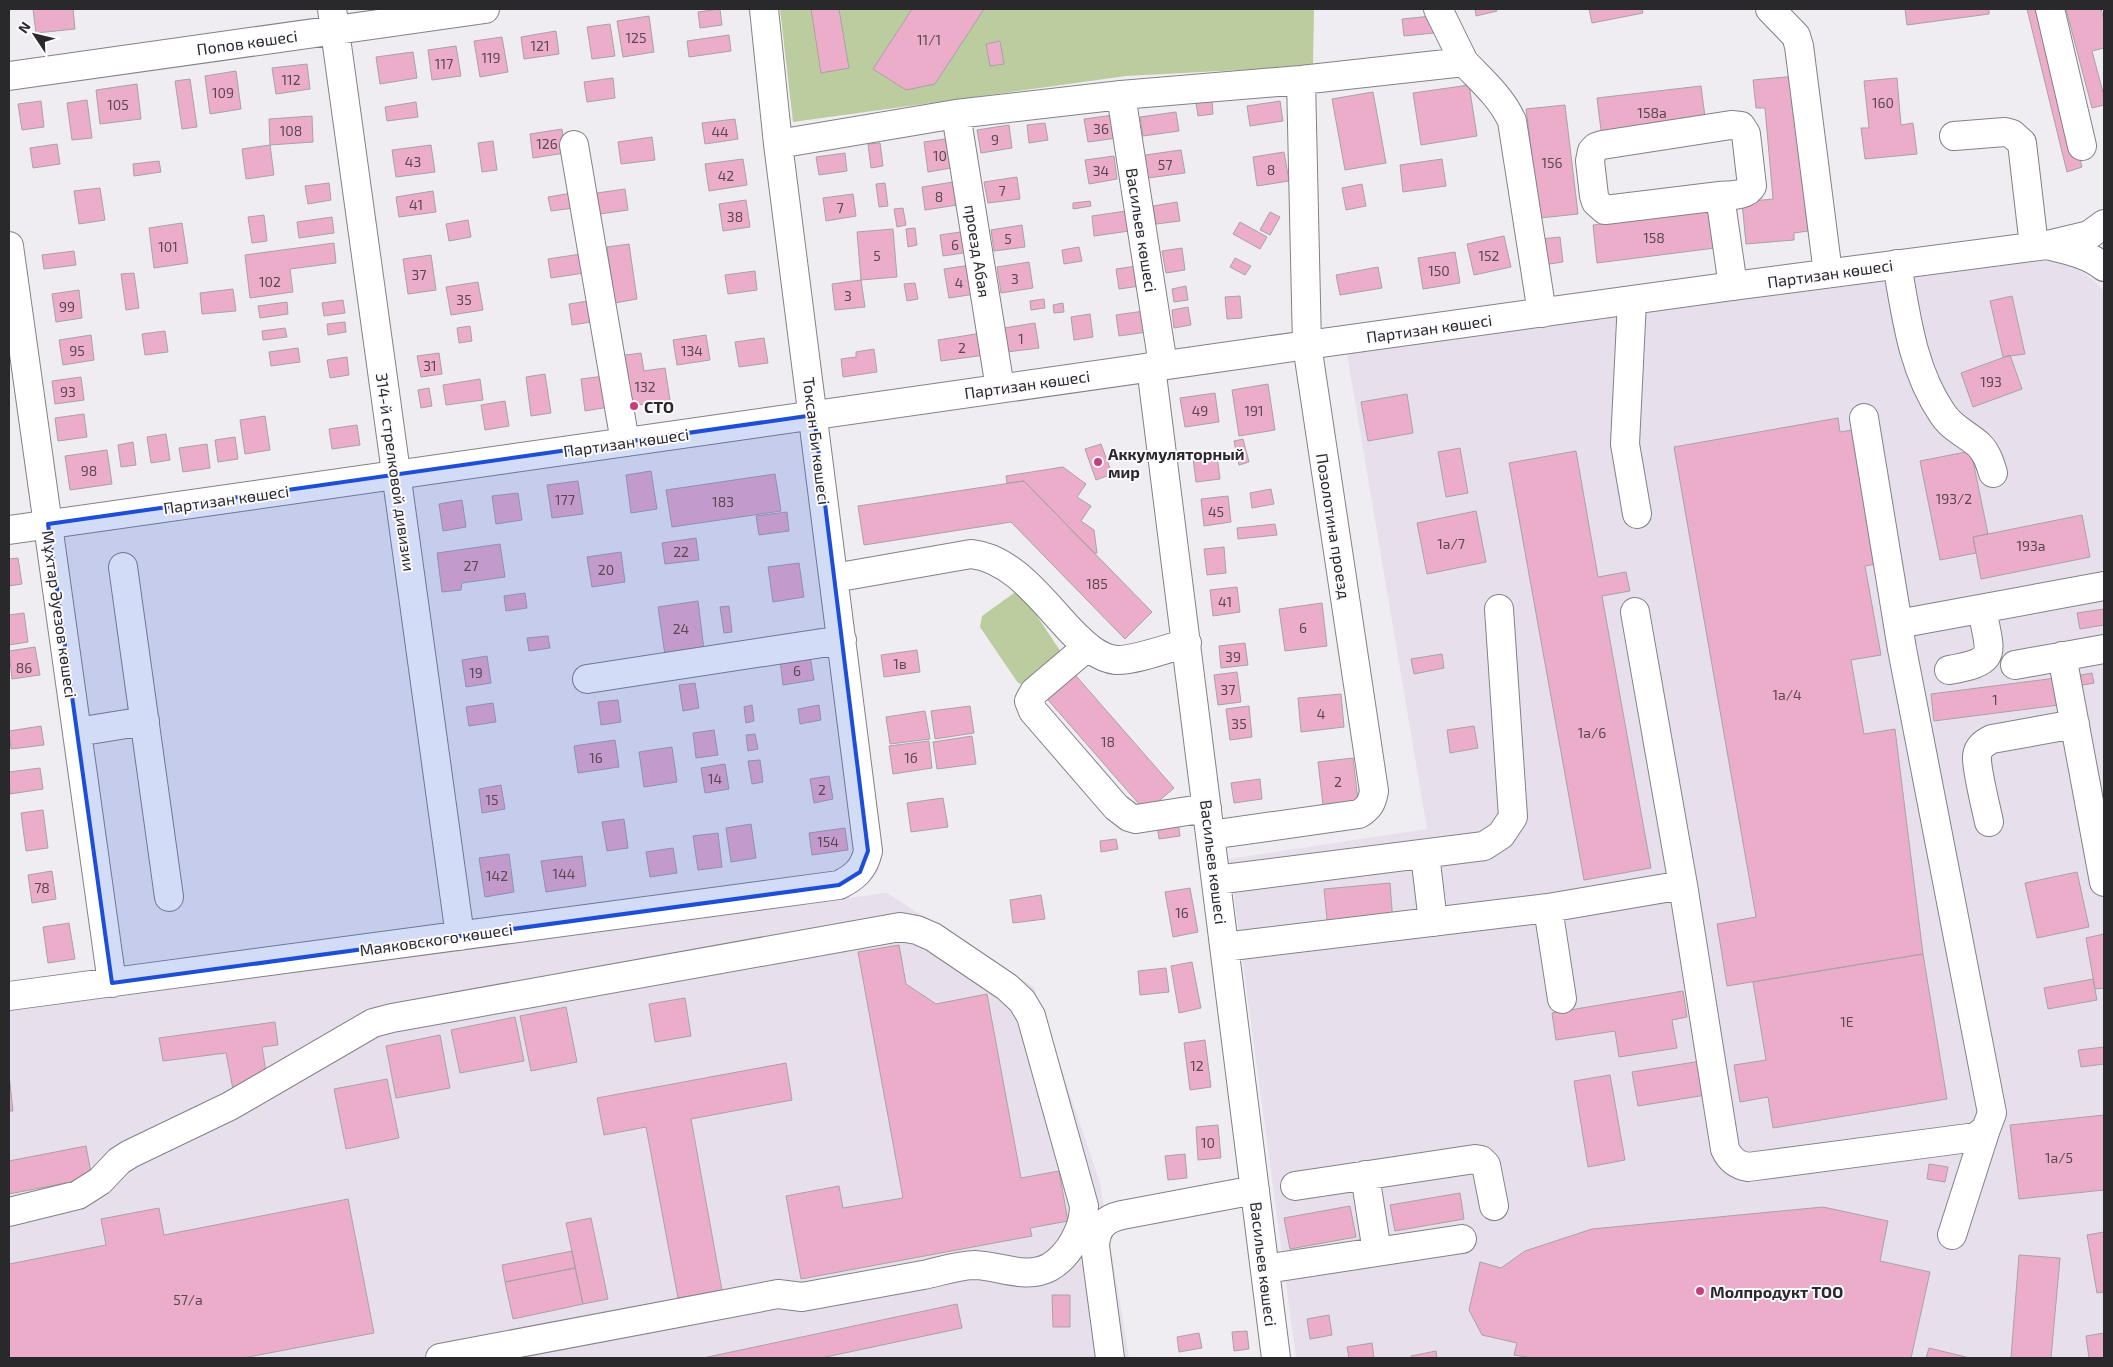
<svg xmlns="http://www.w3.org/2000/svg" width="2113" height="1367" font-family="'Exo 2',sans-serif">
<style>
.built{fill:#e7e0ec}
.green{fill:#bbcc9e}
.building{fill:#ecadca;stroke:#a9a2a5}
.lines{fill:none;stroke-linecap:round;stroke-linejoin:round}
.minor-casing{stroke:#848186;stroke-width:30}
.major-casing{stroke:#848186;stroke-width:30}
.minor{stroke:#fff;stroke-width:28}
.major{stroke:#fff;stroke-width:28}
.marked{fill:#1d4ed8;fill-opacity:0.2;stroke:#1d4ed8;stroke-width:4;stroke-linejoin:round}
.poi-dot{fill:#c63e7c;stroke:#fcfafe;stroke-width:2}
.labels{text-anchor:middle;dominant-baseline:central;stroke-width:4;stroke-linejoin:round;paint-order:stroke}
.number-label{font-size:14px;fill:#5a4952}
.street-label{font-size:16px;fill:#29282a;stroke:#fcfafe}
.poi-label{font-size:16px;font-weight:bold;fill:#29282a;stroke:#fcfafe;text-anchor:start}
</style>
<rect width="100%" height="100%" fill="#efecf2"/>
<path class="built" d="M2055,256l13,6 24,17 12,12v1067h-808l-67,-499 198,-30 -80,-475z
M887,893l147,94 66,196 29,175h-1120v-352z"/>
<path class="green" d="M780,9h534l-1,57 -187,10 -333,46z
M1014,593l9,2 40,60 -35,31 -10,-3 -38,-56 2,-11z"/>
<path class="building" d="M33,9h40l2,20 -39,4z
M720,9l2,16 -22,3 -2,-16z
M811,9h28l10,59 -28,5z
M912,9h72l-49,75 -29,6 -33,-21z
M1475,9h21l1,2 -21,5z
M1589,9h53l1,4 -51,10z
M1905,9h84v5l-82,11z
M2027,9h17l38,158 -15,5z
M2066,9h35l3,11v28l-12,3 12,45v9l-12,3z
M649,16l5,36 -31,5 -6,-36z
M1432,16l2,17 -30,3 -2,-17z
M610,24l5,32 -23,3 -5,-32z
M556,31l3,23 -35,5 -3,-22z
M729,35l2,16 -42,6 -2,-16z
M502,37l6,35 -28,5 -6,-36z
M1000,41l4,23 -14,2 -4,-22z
M456,46l5,30 -29,4 -4,-30z
M413,52l4,26 -37,6 -4,-27z
M307,64l3,25 -34,5 -4,-26z
M236,71l5,38 -31,5 -5,-38z
M1797,76l12,121h-5l4,34 -14,2v7l-48,4 -4,-42 31,-3 -8,-91h-9l-3,-28z
M613,78l2,20 -28,4 -3,-20z
M1897,78l4,47 12,-2 4,31 -52,5 -4,-31h8l-5,-47z
M190,79l7,48 -15,2 -7,-48z
M137,84l4,35 -41,5 -4,-34z
M1469,85l8,51 -56,9 -8,-52z
M1701,86l5,39 -104,13 -5,-40z
M1373,92l13,71 -41,7 -13,-71z
M87,100l5,38 -20,2 -5,-37z
M1212,100l1,14 -15,2 -2,-13z
M41,101l3,26 -22,3 -4,-26z
M1280,101l3,20 -33,5 -3,-20z
M416,102l2,15 -31,4 -2,-14z
M1565,105l13,109 -38,4 -14,-109z
M1176,112l3,19 -36,5 -3,-19z
M1114,115l3,23 -29,4 -4,-23z
M312,116l1,26 -43,3 -1,-26z
M735,119l3,20 -33,5 -3,-21z
M1045,123l3,17 -19,3 -2,-18z
M1009,125l3,23 -31,5 -4,-23z
M562,129l3,24 -32,5 -3,-24z
M652,137l3,23 -34,4 -3,-22z
M952,138l5,29 -29,5 -4,-30z
M493,141l4,29 -15,2 -4,-29z
M880,143l3,23 -12,2 -3,-24z
M57,144l3,20 -27,4 -3,-20z
M270,145l4,30 -28,4 -4,-30z
M431,145l4,27 -39,5 -4,-27z
M1181,150l4,23 -37,5 -3,-23z
M1284,152l5,29 -32,5 -4,-29z
M845,153l2,18 -28,4 -3,-18z
M1114,156l3,23 -28,5 -4,-24z
M743,159l4,26 -38,6 -4,-27z
M1442,159l4,27 -43,6 -3,-27z
M159,161l2,11 -27,4 -1,-12z
M1017,177l3,22 -32,4 -4,-21z
M953,182l4,23 -32,5 -3,-23z
M329,183l2,17 -23,4 -3,-18z
M885,183l3,23 -9,1 -3,-23z
M1362,184l4,22 -20,4 -4,-22z
M100,188l5,32 -26,4 -5,-33z
M625,189l3,21 -28,4 -3,-21z
M433,191l3,21 -37,5 -3,-20z
M572,193l2,15 -23,3 -3,-14z
M853,194l3,22 -30,5 -3,-23z
M746,200l4,27 -27,4 -4,-27z
M1090,201l1,5 -18,3v-6z
M1177,202l3,19 -24,3 -3,-18z
M903,208l3,17 -9,2 -3,-18z
M1710,210l5,38 -118,15 -4,-38z
M1126,211l3,20 -35,5 -2,-20z
M1270,212l10,5 -10,18 -10,-5z
M264,215l3,26 -15,2 -4,-26z
M332,217l2,16 -35,5 -2,-16z
M468,220l3,17 -22,4 -3,-17z
M1240,222l27,15 -7,12 -27,-15z
M182,223l6,40 -34,5 -5,-40z
M1022,225l3,22 -31,4 -3,-21z
M915,228l2,17 -9,2 -2,-18z
M893,229l4,48 -36,3 -4,-48z
M967,231l3,21 -27,4 -3,-21z
M1504,236l7,31 -37,8 -7,-31z
M1560,237l3,25 -20,3 -3,-26z
M334,243l2,20 -46,6 3,23 -43,6 -5,-43z
M629,244l8,55 -22,4 -8,-56z
M1079,247l3,14 -18,3 -2,-14z
M1182,248l3,22 -19,3 -4,-22z
M74,251l2,14 -32,4 -2,-14z
M1455,252l5,31 -37,6 -5,-31z
M581,254l3,19 -33,5 -3,-19z
M431,255l5,35 -28,4 -5,-35z
M1235,258l16,8 -6,9 -15,-8z
M1029,262l4,26 -32,5 -4,-26z
M971,265l4,29 -26,4 -5,-29z
M1137,266l3,20 -21,3 -3,-20z
M1378,267l4,21 -42,7 -4,-20z
M755,271l2,19 -29,4 -3,-19z
M134,273l5,35 -13,2 -5,-36z
M861,280l4,27 -30,3 -3,-26z
M478,282l5,28 -32,5 -5,-28z
M915,283l3,16 -11,2 -3,-17z
M1186,286l2,14 -14,2 -2,-13z
M233,289l3,22 -34,3 -2,-21z
M79,290l3,28 -26,4 -4,-28z
M1240,296l2,22 -15,1 -2,-22z
M2012,296l13,58 -22,3 -13,-56z
M1044,299l1,9 -14,2 -1,-9z
M343,300l2,13 -21,3 -2,-13z
M588,301l3,21 -19,3 -3,-21z
M287,302l1,12 -28,4 -2,-12z
M1063,303l1,9 -10,1 -1,-8z
M1188,307l3,18 -17,3 -2,-18z
M1144,311l3,21 -28,4 -3,-21z
M1090,314l3,23 -19,3 -3,-23z
M345,322l1,10 -18,3 -1,-11z
M1035,323l4,25 -32,4 -3,-24z
M470,326l2,15 -13,2 -2,-15z
M285,328l2,9 -24,3 -1,-9z
M165,331l3,21 -23,3 -3,-21z
M982,333l3,22 -44,6 -3,-21z
M91,335l3,25 -31,5 -4,-25z
M706,335l4,25 -33,5 -4,-25z
M764,338l4,25 -29,4 -4,-25z
M298,348l2,14 -29,4 -2,-14z
M874,349l3,23 -34,5 -2,-18 15,-2v-5z
M439,353l3,21 -21,3 -4,-21z
M641,353l3,18 21,-3 5,32 -45,7 -7,-51z
M2010,355l12,34 -49,18 -12,-34z
M347,357l2,18 -19,3 -3,-18z
M545,374l6,39 -20,3 -5,-39z
M604,376l5,31 -24,4 -4,-32z
M81,377l3,23 -29,4 -3,-23z
M480,379l3,21 -37,5 -3,-20z
M1268,384l7,46 -36,6 -7,-46z
M429,388l3,18 -11,2 -3,-18z
M1215,393l4,29 -34,5 -5,-29z
M1407,394l6,39 -45,8 -7,-39z
M505,401l4,25 -24,4 -4,-25z
M84,414l3,23 -29,4 -3,-23z
M265,416l5,34 -25,4 -5,-34z
M1838,418l2,14 12,-2 24,134 -11,2 16,89 -30,5 13,74 31,-5 28,225 -196,32 -10,-62 39,-7 -82,-470z
M357,425l3,20 -28,4 -3,-20z
M166,434l4,26 -19,3 -4,-26z
M235,437l3,22 -20,3 -3,-22z
M1243,439l6,23 -10,3 -5,-24z
M133,442l3,23 -15,2 -3,-22z
M207,444l3,24 -27,4 -4,-24z
M1101,444l11,30 -16,6 -11,-31z
M1460,448l8,45 -22,4 -8,-45z
M107,450l5,34 -42,6 -5,-34z
M1576,451l22,126 28,-5 4,19 -28,5 49,272 -67,12 -75,-417z
M1971,451l17,83 -15,3 3,16 -36,7 -20,-99z
M1217,455l3,24 -24,3 -3,-24z
M1063,467l23,17 -9,13 14,9 -10,15 13,9 3,23h-3l-70,-72 -17,2 -1,-7z
M651,471l6,38 -26,4 -5,-38z
M775,474l6,37 -109,16 -6,-37z
M578,481l5,33 -31,4 -5,-33z
M1024,481l128,131 -27,27 -114,-117 -147,23 -6,-39z
M1271,489l3,15 -22,4 -2,-15z
M518,493l4,27 -26,4 -4,-28z
M1228,496l3,26 -27,4 -3,-27z
M462,500l4,27 -23,4 -4,-27z
M1476,511l10,51 -59,12 -10,-51z
M787,512l2,19 -30,4 -3,-19z
M2082,515l8,42 -109,22 -8,-42z
M1275,524l2,11 -39,4 -1,-11z
M696,538l3,22 -34,4 -3,-21z
M500,544l5,33 -43,6 -1,7 -19,2 -5,-39z
M1224,547l2,26 -19,2 -3,-26z
M621,552l4,30 -33,5 -5,-30z
M18,558l4,26 -13,2v-27z
M799,563l5,34 -31,5 -5,-35z
M1237,587l3,25 -27,4 -3,-26z
M525,593l2,15 -21,3 -2,-15z
M698,601l6,49 -39,5 -7,-48z
M1322,603l5,43 -42,5 -6,-42z
M729,606l3,26 -8,1 -4,-26z
M2104,609v16l-24,4 -3,-16z
M24,613l4,29 -19,3v-30z
M548,636l2,12 -21,3 -2,-13z
M1245,643l3,22 -27,3 -2,-22z
M35,647l5,28 -28,4 -3,-28z
M917,650l3,22 -36,5 -3,-22z
M1442,654l2,14 -30,6 -3,-15z
M487,656l4,27 -25,4 -4,-27z
M810,656l4,24 -31,5 -3,-25z
M1070,669l104,119 -28,24 -104,-119z
M1237,672l4,30 -23,3 -4,-30z
M2092,673l2,10 -17,3 -2,-10z
M2056,678l3,27 -125,16 -3,-27z
M695,683l4,25 -16,3 -4,-26z
M1341,694l3,33 -43,5 -3,-34z
M618,700l3,22 -20,3 -3,-23z
M493,703l3,19 -27,4 -3,-19z
M752,705l2,16 -8,2 -2,-16z
M819,705l2,15 -21,4 -2,-15z
M970,706l4,27 -39,6 -4,-28z
M1249,706l3,31 -22,3 -4,-31z
M925,711l5,28 -40,5 -4,-27z
M41,726l3,19 -33,4 -2,-18z
M1474,726l4,22 -28,5 -3,-23z
M714,730l4,25 -22,3 -3,-25z
M755,734l3,15 -10,2 -2,-16z
M972,736l4,28 -39,5 -4,-27z
M615,740l4,27 -41,6 -4,-27z
M929,741l3,27 -39,6 -4,-28z
M672,747l5,35 -33,5 -5,-35z
M1353,758l5,42 -35,5 -5,-43z
M760,760l3,22 -11,2 -4,-23z
M725,764l4,25 -24,4 -4,-25z
M40,768l3,21 -33,5 -1,-22z
M829,776l4,23 -19,4 -4,-24z
M1260,779l2,20 -28,4 -3,-20z
M501,785l4,24 -23,4 -3,-24z
M943,798l5,29 -37,5 -4,-29z
M43,810l5,38 -22,3 -5,-38z
M624,819l4,29 -21,3 -5,-29z
M1178,822l2,14 -21,3 -2,-14z
M751,824l5,34 -25,4 -5,-34z
M845,828l3,22 -36,5 -3,-22z
M718,833l4,34 -24,3 -5,-34z
M1116,839l2,10 -17,3 -1,-11z
M673,848l4,25 -27,4 -4,-25z
M509,854l5,38 -29,5 -6,-39z
M582,856l4,30 -40,6 -5,-31z
M52,871l4,28 -24,4 -4,-28z
M2077,872l12,55 -52,11 -12,-55z
M1390,883l3,40 -65,6 -4,-40z
M1190,888l8,44 -25,5 -8,-45z
M1041,895l4,24 -32,4 -3,-23z
M69,923l6,36 -27,4 -5,-36z
M2104,934v54l-9,1 -9,-51z
M899,945l7,39 30,20 51,-10 34,184 38,-7 9,50 -38,7 2,8 -231,43 -15,-83 53,-10 4,22 60,-10 -45,-246z
M1923,954l24,145 -174,29 -5,-31 -28,5 -6,-37 32,-5 -13,-78z
M1192,962l9,46 -22,5 -8,-47z
M1166,968l3,24 -29,3 -2,-24z
M2093,979l4,21 -49,9 -4,-21z
M1683,991l4,26 -15,3 5,28 -58,9 -4,-26 -59,9 -4,-27z
M685,998l6,38 -36,6 -6,-38z
M566,1007l11,55 -46,9 -11,-55z
M515,1017l9,44 -64,12 -9,-43z
M275,1022l3,23 -16,2 4,25 -33,17 -7,-36 -63,8 -4,-23z
M440,1035l10,53 -54,10 -10,-52z
M1205,1040l6,47 -21,3 -6,-47z
M2104,1047v17l-23,3 -3,-17z
M1701,1061l5,34 -68,11 -6,-34z
M786,1063l6,37 -101,19 31,171 -44,8 -32,-171 -42,8 -7,-37z
M9,1075l4,36h-4z
M1610,1075l15,85 -37,7 -14,-86z
M387,1079l12,59 -53,11 -12,-60z
M2104,1115v75l-85,9 -9,-74z
M1218,1125l3,33 -23,2 -2,-33z
M86,1146l6,32 -83,16v-33z
M1185,1154l2,24 -19,2 -3,-24z
M1929,1164l19,3 -3,15 -18,-3z
M1460,1193l4,26 -69,12 -5,-26z
M348,1199l26,134 -131,25h-234v-94l97,-19 -5,-26 58,-11 5,27z
M1350,1206l6,31 -66,12 -6,-31z
M1823,1207l65,14 -8,40 50,11 -19,86h-378l-19,-3 3,-12 -35,-8 -13,-25 11,-48 21,6 24,-17 67,-22z
M591,1218l17,81 -25,5 -17,-81z
M2104,1232v60l-7,1 -10,-58z
M572,1251l3,17 -70,14 -3,-17z
M2019,1255l41,3 -9,100h-40z
M575,1268l8,36 -70,15 -8,-37z
M1052,1295h18v32h-17z
M957,1304l5,24 -141,30h-118z
M1329,1315l3,20 -22,4 -3,-20z
M1247,1331l2,18 -15,2 -2,-19z
M1199,1333l3,15 -23,4 -2,-15z
M2104,1333v25h-15l-3,-22z
M1372,1343l2,15h-25l-2,-11z
M1929,1348l41,10h-44z
M1436,1351l1,7h-26v-2z"/>
<g class="lines">
<defs>
<path id="minor" d="M332,9l128,927
M1438,9l26,53
M1770,9l26,27 3,10 29,227
M2050,9l32,137
M9,76l476,-67
M1121,95l42,270
M956,114l44,274
M1954,136l51,-4 7,2 10,9 12,103
M778,144l178,-30 165,-19 180,-15 163,-18c18,19 37,35 48,59l30,192
M574,145l51,297
M1720,196l-115,14 -9,-8 -2,-6 -4,-35 2,-10 4,-4 6,-2 129,-20 10,1 5,8 6,52c-5,10 -22,9 -32,10l13,90
M2047,245c20,5 41,9 57,22
M9,246l103,737
M1897,264c9,51 15,105 45,149 9,15 25,21 37,32 8,8 11,18 14,28
M1632,301l-7,143 12,70
M1151,367l125,991
M123,567l46,330
M834,578l137,-24c42,4 73,49 101,78 12,12 26,26 44,28 17,1 53,-12 71,-17
M1635,612l48,273 42,264c5,11 12,16 23,18l228,-30 10,-8 6,-16 -90,-464 -38,-231
M1898,624l206,-38
M1087,647l-53,45 -5,9 4,10 83,96 13,10 7,2 71,-11
M2062,656l42,226
M2015,665l89,-16
M1949,670c51,-9 41,-16 33,-61
M587,679l255,-39
M77,732l68,-11
M1989,822c-3,-15 -13,-53 -12,-66 1,-9 7,-13 15,-17l83,-15
M1210,835l149,-21c10,-6 13,-11 15,-23l-67,-446 -6,-265
M1425,854l8,68
M1216,880l268,-34 17,-11 12,-18 -14,-208
M1548,908l14,91
M1224,947l324,-39 135,-23
M9,996l830,-111c16,-8 25,-16 29,-34l-90,-707 -14,-135
M1365,1175l12,77
M1295,1186l180,-27 6,1 5,5 8,41
M9,1212l69,-17 22,-14 19,-20 11,-7 100,-48 143,-83 19,-5 508,-91 17,3 16,7 74,50 15,14 9,15 53,190c0,22 -14,49 -34,61 -24,13 -49,-1 -75,-2 -17,0 -36,7 -52,10 -40,7 -81,15 -121,22l-24,-3 -338,64
M1952,1235l34,-106
M1265,1269l197,-30
M1110,1358l-15,-112c1,-18 9,-27 27,-31l133,-25"/>
<path id="major" d="M9,530l1298,-185 426,-59 314,-41 42,-10 15,-11"/>
</defs>
<use href="#minor" class="minor-casing"/>
<use href="#major" class="major-casing"/>
<use href="#minor" class="minor"/>
<use href="#major" class="major"/>
</g>
<path class="marked" d="M814,415l54,436 -8,21 -21,13 -727,98 -64,-459z"/>
<g class="poi-dot">
<circle cx="634" cy="406" r="5"/>
<circle cx="1098" cy="462" r="5"/>
<circle cx="1700" cy="1291" r="5"/>
</g>
<g class="labels">
<g class="number-label">
<text x="636" y="37">125</text>
<text x="929" y="39">11/1</text>
<text x="540" y="45">121</text>
<text x="491" y="57">119</text>
<text x="444" y="63">117</text>
<text x="291" y="79">112</text>
<text x="223" y="92">109</text>
<text x="1883" y="102">160</text>
<text x="118" y="104">105</text>
<text x="1652" y="112">158а</text>
<text x="1101" y="128">36</text>
<text x="291" y="130">108</text>
<text x="720" y="131">44</text>
<text x="995" y="139">9</text>
<text x="547" y="143">126</text>
<text x="940" y="155">10</text>
<text x="413" y="161">43</text>
<text x="1552" y="162">156</text>
<text x="1165" y="164">57</text>
<text x="1271" y="169">8</text>
<text x="1101" y="170">34</text>
<text x="726" y="175">42</text>
<text x="1002" y="190">7</text>
<text x="939" y="196">8</text>
<text x="416" y="204">41</text>
<text x="840" y="207">7</text>
<text x="735" y="216">38</text>
<text x="1654" y="237">158</text>
<text x="1008" y="238">5</text>
<text x="955" y="244">6</text>
<text x="168" y="246">101</text>
<text x="877" y="255">5</text>
<text x="1489" y="255">152</text>
<text x="1439" y="270">150</text>
<text x="419" y="274">37</text>
<text x="1015" y="278">3</text>
<text x="270" y="281">102</text>
<text x="959" y="282">4</text>
<text x="848" y="295">3</text>
<text x="464" y="299">35</text>
<text x="67" y="306">99</text>
<text x="1021" y="338">1</text>
<text x="962" y="347">2</text>
<text x="77" y="350">95</text>
<text x="692" y="350">134</text>
<text x="430" y="365">31</text>
<text x="1991" y="381">193</text>
<text x="645" y="386">132</text>
<text x="68" y="391">93</text>
<text x="1200" y="410">49</text>
<text x="1254" y="410">191</text>
<text x="89" y="470">98</text>
<text x="1954" y="498">193/2</text>
<text x="565" y="499">177</text>
<text x="723" y="501">183</text>
<text x="1216" y="511">45</text>
<text x="1451" y="543">1а/7</text>
<text x="2031" y="545">193а</text>
<text x="681" y="551">22</text>
<text x="471" y="565">27</text>
<text x="606" y="569">20</text>
<text x="1097" y="583">185</text>
<text x="1225" y="601">41</text>
<text x="1303" y="627">6</text>
<text x="681" y="628">24</text>
<text x="1233" y="656">39</text>
<text x="900" y="663">1в</text>
<text x="24" y="667">86</text>
<text x="797" y="670">6</text>
<text x="476" y="672">19</text>
<text x="1228" y="689">37</text>
<text x="1787" y="694">1а/4</text>
<text x="1995" y="699">1</text>
<text x="1321" y="713">4</text>
<text x="1239" y="723">35</text>
<text x="1592" y="732">1а/6</text>
<text x="1108" y="741">18</text>
<text x="596" y="757">16</text>
<text x="911" y="757">1б</text>
<text x="715" y="778">14</text>
<text x="1338" y="781">2</text>
<text x="822" y="789">2</text>
<text x="492" y="799">15</text>
<text x="828" y="841">154</text>
<text x="564" y="873">144</text>
<text x="497" y="875">142</text>
<text x="42" y="887">78</text>
<text x="1182" y="912">16</text>
<text x="1847" y="1021">1Е</text>
<text x="1197" y="1065">12</text>
<text x="1208" y="1142">10</text>
<text x="2059" y="1157">1а/5</text>
<text x="188" y="1299">57/а</text>
</g>
<g class="street-label">
<text transform="translate(247 42) rotate(-8)">Попов көшесі</text>
<text transform="translate(1142 230) rotate(81)">Васильев көшесі</text>
<text transform="translate(978 251) rotate(81)">проезд Абая</text>
<text transform="translate(1830 273) rotate(-8)">Партизан көшесі</text>
<text transform="translate(1429 328) rotate(-8)">Партизан көшесі</text>
<text transform="translate(1027 384) rotate(-8)">Партизан көшесі</text>
<text transform="translate(817 441) rotate(83)">Токсан Би көшесі</text>
<text transform="translate(626 442) rotate(-8)">Партизан көшесі</text>
<text transform="translate(396 472) rotate(82)">314-й стрелковой дивизии</text>
<text transform="translate(226 499) rotate(-8)">Партизан көшесі</text>
<text transform="translate(1334 526) rotate(81)">Позолотина проезд</text>
<text transform="translate(60 614) rotate(82)">Мұхтар Әуезов көшесі</text>
<text transform="translate(1214 862) rotate(83)">Васильев көшесі</text>
<text transform="translate(436 939) rotate(-8)">Маяковского көшесі</text>
<text transform="translate(1264 1264) rotate(83)">Васильев көшесі</text>
</g>
<g class="poi-label">
<text x="644" y="406">СТО</text>
<text x="1108" y="453">Аккумуляторный<tspan x="1108" dy="18">мир</tspan></text>
<text x="1710" y="1291">Молпродукт ТОО</text>
</g>
</g>
<rect width="2113" height="1367" fill="none" stroke="#29282a" stroke-width="20"/>
<g transform="translate(35 35) rotate(305)" stroke="#fcfafe" stroke-width="4" paint-order="stroke">
<path d="M0-4L9 19L0 12L-9 19Z" fill="#29282a"/>
<text y="-8" font-size="14" font-weight="bold" text-anchor="middle" fill="#29282a">N</text>
</g>
</svg>
